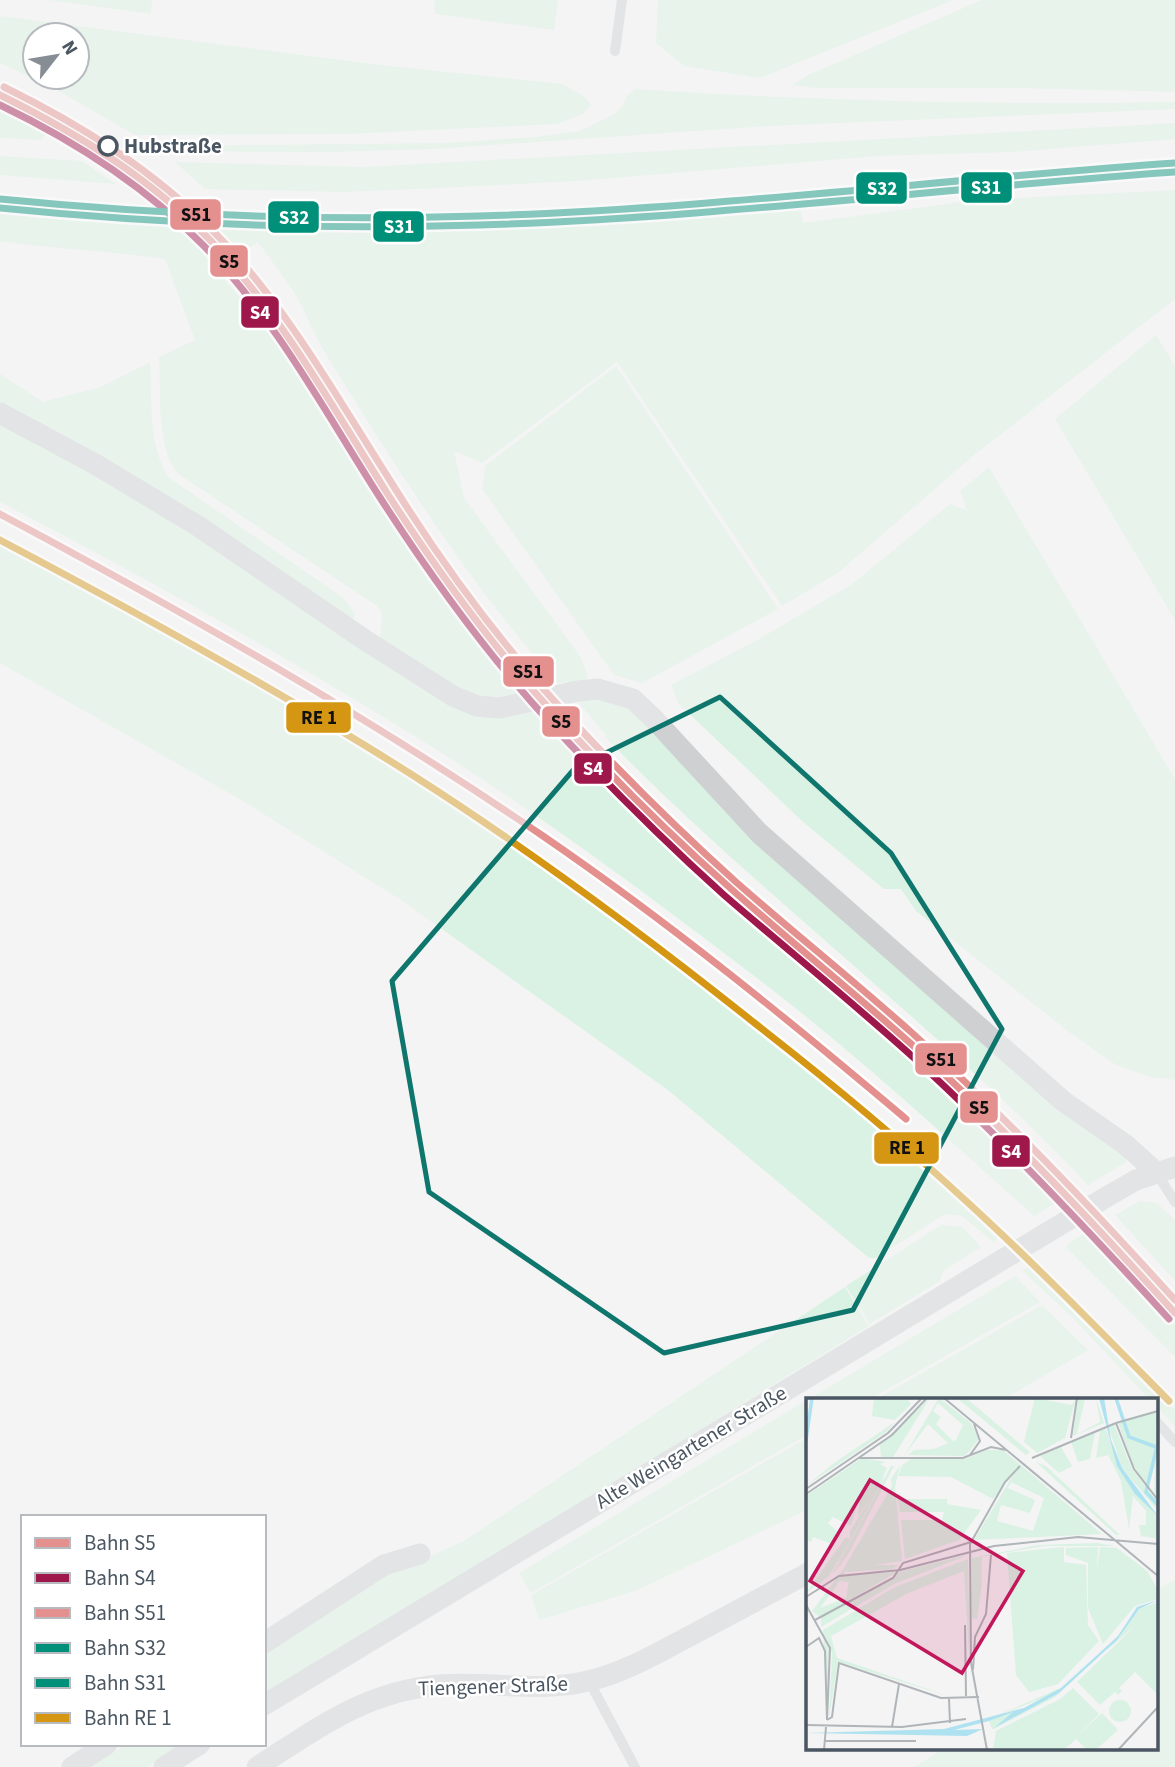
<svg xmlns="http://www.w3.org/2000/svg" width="1175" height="1767" font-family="'Source Sans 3',sans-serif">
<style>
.green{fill:#d9f2e3;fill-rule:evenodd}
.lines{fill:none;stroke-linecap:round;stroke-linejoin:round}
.service{stroke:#ced0d2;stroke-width:10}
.minor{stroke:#ced0d2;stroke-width:21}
.rail-1-casing{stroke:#fff;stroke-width:12}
.rail-2-casing{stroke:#fff;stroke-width:12}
.rail-3-casing{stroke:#fff;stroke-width:12}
.rail-4-casing{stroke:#fff;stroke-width:12}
.rail-5-casing{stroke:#fff;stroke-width:12}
.rail-6-casing{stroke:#fff;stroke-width:12}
.rail-1{stroke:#e3908f;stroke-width:7}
.rail-2{stroke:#9f184c;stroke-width:7}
.rail-3{stroke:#e3908f;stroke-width:7}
.rail-4{stroke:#00907a;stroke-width:7}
.rail-5{stroke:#00907a;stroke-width:7}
.rail-6{stroke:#d49613;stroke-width:7}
.marked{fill:none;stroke:#0f766e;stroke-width:5;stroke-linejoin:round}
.stop-dot{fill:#fff;stroke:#4a5661;stroke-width:3.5}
.labels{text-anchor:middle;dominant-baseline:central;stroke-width:5;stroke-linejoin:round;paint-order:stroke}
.stop-label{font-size:21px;font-weight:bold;fill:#4a5661;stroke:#fff;text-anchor:start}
.street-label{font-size:21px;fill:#4a5661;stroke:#fff}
.inset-river{fill:none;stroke:#aee2f0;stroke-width:3.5}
.inset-road{fill:none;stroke:#b0b5b9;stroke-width:2}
.view{fill:#c2185b;fill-opacity:0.15;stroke:#c2185b;stroke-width:3.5}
.inset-edge{fill:none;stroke:#4a5661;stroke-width:3.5}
.line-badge{stroke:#fff;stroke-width:2.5}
.badge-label{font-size:19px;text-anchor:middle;font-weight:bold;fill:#fff}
.pale-badge-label{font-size:19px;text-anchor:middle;font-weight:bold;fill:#111}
</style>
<rect width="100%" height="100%" fill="#f4f4f4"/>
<path class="green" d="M49,0h103l-1,14z
M434,0h124l-4,30 -119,-16z
M658,0h295l-193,78 -76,-12 -28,-23z
M982,0h193v92l-161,-4h-199l-23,-3 16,-10z
M0,16l380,49 183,19 22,13 6,8 -8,9 -26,10 -208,10 -214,1 -87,-50 -48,-22zM35,35h42v42h-42z
M635,89c180,12 360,16 540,13v7l-406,17 -335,23 -105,3h-91l-89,-6 296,-3 91,-6 44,-6 36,-18 7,-8 4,-9z
M0,112l46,22 -5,6 -41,-2z
M1175,123v16l-163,13 -134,4 -301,25 -136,7 -101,4 -135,-3 -30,-27 189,5z
M0,156l82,5 34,23 -116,-9z
M1175,190v109l-202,157 -134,116 -57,34 -165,-244 -135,101 -28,-12 10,47 116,158 8,20 -4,6 -26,1c-91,-101 -163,-217 -234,-332 -11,-18 -18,-39 -29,-57 -12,-18 -25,-35 -37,-52l-42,27 91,110 82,133 51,75 86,111 -15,3 -40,-5 -91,-58 2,-25 -5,-7 -200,-133c-21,-27 -16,-82 -18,-116l36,-17 -30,-81c-55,-8 -110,-10 -165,-18v-29c129,14 257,17 387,16 76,-1 152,-2 228,-7 62,-4 123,-11 185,-16l3,18 174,-23z
M1156,335l19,31v254l-120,-201z
M150,362c2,38 -2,81 18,115l177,122 10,15 -2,5h-3l-350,-213v-32l43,28 58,-15z
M616,366l162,243 -136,74 -28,-8 -132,-186 3,-23z
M0,419l145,80 311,206 78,3 26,30 2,-1 102,103 203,171 60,55 133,134 -26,16c-86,-77 -172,-157 -264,-228 -118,-90 -239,-181 -367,-259 -132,-81 -266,-156 -403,-227z
M989,467l186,312v301l-25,-3 -34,-12 -47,-33 -153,-121 -15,-22h-17l-82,-68 -124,-118 -7,-18 88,-46 93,-55 98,-80 17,6 -7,-19z
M0,544l215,116 172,102 94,60 74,51 248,193 196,170 -6,6 -31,-26 -17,-2 -69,44h-7l-201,-168 -267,-190 -158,-99 -243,-138z
M601,697l26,7 499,452v6l-38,23c-151,-160 -330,-291 -483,-448l1,-2 -30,-35z
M1140,1201l17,2 18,17v61l-60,-66z
M941,1225l21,2 19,20 -38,24 -3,10 -70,43 -24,-38z
M1088,1231l87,95v31l-110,-111z
M1031,1265l144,145v17l-19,-21v-6l-7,-1 -78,-83 -49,-45z
M1015,1276l25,26 -170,97h-61z
M845,1287l24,39 -605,370v-41l122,-79 78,-35z
M1042,1305l46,45 -84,49h-128z
M807,1400v35l-276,158 -12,-20z
M807,1438v72l-172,81 -96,29 -8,-25z
M1175,1580v187h-261l31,-19h211v-158z
M126,1744h59l-37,23h-57z"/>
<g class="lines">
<path class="service" d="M615,51l7,-51
M1156,1172l19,30
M1156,1421l19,21
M589,1681l46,86"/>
<path class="minor" d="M0,413l95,51 103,62 167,114 88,56 24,10 23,2 78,-17 20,-2 35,10 21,20 105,114 304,268 63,44 30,27
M264,1643l120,-78 36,-11
M264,1705l844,-509 28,-16 39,-13
M72,1767l35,-23
M164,1767l36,-23
M257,1767c61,-39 107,-75 182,-82 50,-4 99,8 149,-4 36,-8 69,-28 102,-45 39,-21 78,-42 118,-63"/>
<defs>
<path id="rail-1" d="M0,95c77,38 150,83 210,145 72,75 122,166 177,253 51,79 107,156 171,225 54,59 111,116 171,169 66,59 136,114 201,174 86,79 166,165 245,252
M0,514c186,99 369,203 543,322 127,87 246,184 363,283"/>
<path id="rail-2" d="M0,105c75,36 144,80 203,140 72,73 121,165 176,251 52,81 109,160 175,231 54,58 111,115 170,168 67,58 136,113 201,173 85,79 165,164 244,251"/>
<path id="rail-3" d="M4,87c77,38 149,83 210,145 72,73 122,164 177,250 51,82 109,161 175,232 54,58 111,115 170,168 58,51 118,99 175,150 94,84 180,175 264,268"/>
<path id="rail-4" d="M0,199c159,16 319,22 479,17 232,-7 464,-37 696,-53"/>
<path id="rail-5" d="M0,208c159,16 319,22 479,17 232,-7 464,-37 696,-53"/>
<path id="rail-6" d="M0,540c140,74 280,151 414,236 117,75 229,158 338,245 73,57 145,116 213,179 71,65 137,133 204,201"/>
</defs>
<use href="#rail-1" class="rail-1-casing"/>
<use href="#rail-2" class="rail-2-casing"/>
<use href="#rail-3" class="rail-3-casing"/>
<use href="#rail-4" class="rail-4-casing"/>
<use href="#rail-5" class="rail-5-casing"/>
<use href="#rail-6" class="rail-6-casing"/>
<use href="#rail-1" class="rail-1"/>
<use href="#rail-2" class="rail-2"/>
<use href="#rail-3" class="rail-3"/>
<use href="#rail-4" class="rail-4"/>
<use href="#rail-5" class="rail-5"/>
<use href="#rail-6" class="rail-6"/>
</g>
<path d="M0 0H1175V1767H0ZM720,697l171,156 111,176 -149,281 -189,43 -235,-161 -37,-211 183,-213z" fill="#f4f4f4" fill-opacity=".55" fill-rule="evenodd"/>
<path class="marked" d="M720,697l171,156 111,176 -149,281 -189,43 -235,-161 -37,-211 183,-213z"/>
<circle class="stop-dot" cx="108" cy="146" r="9"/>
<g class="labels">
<g class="stop-label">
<text x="124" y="146">Hubstraße</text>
</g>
<g class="street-label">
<text transform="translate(691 1447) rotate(-31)">Alte Weingartener Straße</text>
<text transform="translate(493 1686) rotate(-2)">Tiengener Straße</text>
</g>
</g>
<g transform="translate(806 1398)">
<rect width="352" height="352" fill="#f4f4f4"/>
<path d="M68,0h32l5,6 -16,16 -23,-4zM124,0l-37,59h-12l-1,-13zM133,0l32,25 8,16 -14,17 -57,-1 6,-5 20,-1 22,-9 7,-15 -25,-22 -5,8 8,6 -5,7 17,17 -5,2 -20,-19 -24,32zM151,0h9l64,54 -4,3zM229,0l37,7 4,-7 -11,40 -28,15 -13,-11zM272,0h7l-8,36 23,-12 -4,-24 8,25 -31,13zM352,13l-1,58 1,30 -4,-7 1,-25 -8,20 -15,-24 -13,-38 1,-5zM89,24l-9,10 -80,54 28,-23zM308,26l18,45 26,33v9l-36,-43 -14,-43zM299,29l18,49 35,40v23l-17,-3 -2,-11h7v-14l-13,-15 -4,33 -8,-48 -13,-26 -12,3 4,-27 -5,2 -5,26 -12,3 -7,-20 -10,5 11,19 -13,7 -19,-17zM181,52h16l99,84 -128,6 45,-75 -26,34 -42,-22 -53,-1 4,-11 9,-6h54zM205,84l33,16 -11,33 -36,-10 4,-16 29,8 5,-13 -27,-12zM56,60l24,4 -6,2 7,4 -6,13 4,-5 -40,75 -10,18 -5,7 20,-36 -22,37 -22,16 40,-56 4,3v-9l28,-44 -20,30 2,-23 -9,32 -18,-9 -5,6 13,12 -8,9 -20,-7 -2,5 -5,-2v-44zM230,64l10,4 74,69h-4zM94,67l-5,22 7,74 -29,4h25l-6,4 -48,3v4l53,-4 -60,35 57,-29 4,-6 70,-17 -74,29 -73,43v-9l-9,-7 32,-43 48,-82 -1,-7zM34,183l9,1 -3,16 -26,10zM85,68h3l-45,87 -16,22zM92,101h49v5l34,6 -22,30 -54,19 -4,-39h41l2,-8h-44zM291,145l18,3h-71l-69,12 7,-1v27l-5,35 -5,-1v-60l66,-13zM258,149v15l22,3 2,60 11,16 -41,43 -29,8 -13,-17 -9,-122zM292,149l-1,22 3,-22 17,1 30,23 11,19v9l-23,7 -32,38 -15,-36v-45l-22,-8v-7zM162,161l2,112 -6,-100 -56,22 -77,43 6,22 114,39 -113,-35 -9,56 3,-65 -6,-17 3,12 -2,69 -4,-87 72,-43zM352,204v93l-23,-23 -16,16 3,3 -4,4 -3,-3 -15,13 -23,-23 62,-60 -32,28 32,-41zM298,250l-51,46 -64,25 69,-30zM300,252l-51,47 -61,32h-2l-3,-8 23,-9 6,-1 -24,17 59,-32zM267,290l26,26 -24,24 27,-25 16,17 -20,18 -11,2 -11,-11 -12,11h-71l3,-19 64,-32zM303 313a11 11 0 1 1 22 0a11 11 0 1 1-22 0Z" fill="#d9f2e3" fill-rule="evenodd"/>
<path d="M293,0h5l7,42 11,28 36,48 -23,-22 -18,-28zM352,202l-19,9 -22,31 -58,53 -65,35 19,-16 -24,9 -35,9 29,-1 -16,7 -161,-3 138,-4 80,-21 37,-20 57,-52 19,-29z" fill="#aee2f0"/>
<path class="inset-river" d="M310,0l13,39 27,10M0,42l6,-42M352,44l-12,50 12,13"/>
<path class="inset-road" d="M138,0l214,178M310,25l18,46 24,31M310,25l42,-12M265,40l6,-40M164,57l10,-14 -6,-17M53,60h104l28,-11 15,3M226,60l84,-35M0,91l82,-56 34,-35M0,96l86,-59 35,-37M0,199l33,-21 61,-6 94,-24 84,-9 80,7M0,207l24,43 -3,72M9,222l78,-42 10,-15 68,-21M159,227l1,71M0,249l13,-9 6,13 2,69M167,272l2,-33 11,-23 5,-59M143,301l1,24M21,322l5,-3 7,-54 102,35 38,-1M0,327l96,2 64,-8M86,329l7,-43M19,343h91M18,352l2,-23M181,352l-16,-87 -1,-119 35,-62 15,-16M312,352l40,-43"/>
<path class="view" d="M64,82l153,91 -61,102 -152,-92z"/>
<rect width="352" height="352" class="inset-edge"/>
</g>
<g class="line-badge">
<rect x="960" y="171" width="53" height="33" rx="7" fill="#00907a"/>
<rect x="855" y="171" width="53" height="34" rx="7" fill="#00907a"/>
<rect x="169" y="198" width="53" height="33" rx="7" fill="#e3908f"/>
<rect x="267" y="200" width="53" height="34" rx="7" fill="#00907a"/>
<rect x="372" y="210" width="53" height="33" rx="7" fill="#00907a"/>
<rect x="209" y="244" width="40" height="34" rx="7" fill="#e3908f"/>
<rect x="240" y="295" width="40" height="34" rx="7" fill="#9f184c"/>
<rect x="502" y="655" width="53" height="33" rx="7" fill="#e3908f"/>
<rect x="285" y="701" width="67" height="33" rx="7" fill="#d49613"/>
<rect x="541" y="705" width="40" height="33" rx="7" fill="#e3908f"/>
<rect x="573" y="752" width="40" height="33" rx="7" fill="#9f184c"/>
<rect x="914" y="1042" width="54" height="34" rx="7" fill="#e3908f"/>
<rect x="959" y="1090" width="40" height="34" rx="7" fill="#e3908f"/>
<rect x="873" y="1131" width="67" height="34" rx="7" fill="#d49613"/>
<rect x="991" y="1134" width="40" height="34" rx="7" fill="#9f184c"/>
</g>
<g class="badge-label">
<text x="986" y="194">S31</text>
<text x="882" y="195">S32</text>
<text x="294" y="224">S32</text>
<text x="399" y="233">S31</text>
<text x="260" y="319">S4</text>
<text x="593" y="775">S4</text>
<text x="1011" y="1158">S4</text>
</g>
<g class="pale-badge-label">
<text x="196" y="221">S51</text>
<text x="229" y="268">S5</text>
<text x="528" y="678">S51</text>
<text x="319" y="724">RE 1</text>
<text x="561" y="728">S5</text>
<text x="941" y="1066">S51</text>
<text x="979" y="1114">S5</text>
<text x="907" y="1154">RE 1</text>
</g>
<rect x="21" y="1515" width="245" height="231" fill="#ffffff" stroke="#b7bbc0" stroke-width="2"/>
<rect x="35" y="1538" width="35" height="10" fill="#e3908f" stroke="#b7bbc0" stroke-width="2"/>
<text x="84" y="1550" font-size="21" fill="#4a5661">Bahn S5</text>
<rect x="35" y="1573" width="35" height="10" fill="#9f184c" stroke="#b7bbc0" stroke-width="2"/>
<text x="84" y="1585" font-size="21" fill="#4a5661">Bahn S4</text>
<rect x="35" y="1608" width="35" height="10" fill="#e3908f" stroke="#b7bbc0" stroke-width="2"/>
<text x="84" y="1620" font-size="21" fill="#4a5661">Bahn S51</text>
<rect x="35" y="1643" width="35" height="10" fill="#00907a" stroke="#b7bbc0" stroke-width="2"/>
<text x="84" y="1655" font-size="21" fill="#4a5661">Bahn S32</text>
<rect x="35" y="1678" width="35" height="10" fill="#00907a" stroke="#b7bbc0" stroke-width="2"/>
<text x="84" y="1690" font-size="21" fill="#4a5661">Bahn S31</text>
<rect x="35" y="1713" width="35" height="10" fill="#d49613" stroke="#b7bbc0" stroke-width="2"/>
<text x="84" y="1725" font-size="21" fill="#4a5661">Bahn RE 1</text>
<g transform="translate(56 56) rotate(59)"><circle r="33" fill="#ffffff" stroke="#b7bbc0" stroke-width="2"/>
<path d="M0-5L12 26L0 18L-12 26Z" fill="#868d94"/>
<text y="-10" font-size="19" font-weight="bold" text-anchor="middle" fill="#4a5661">N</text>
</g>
</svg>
